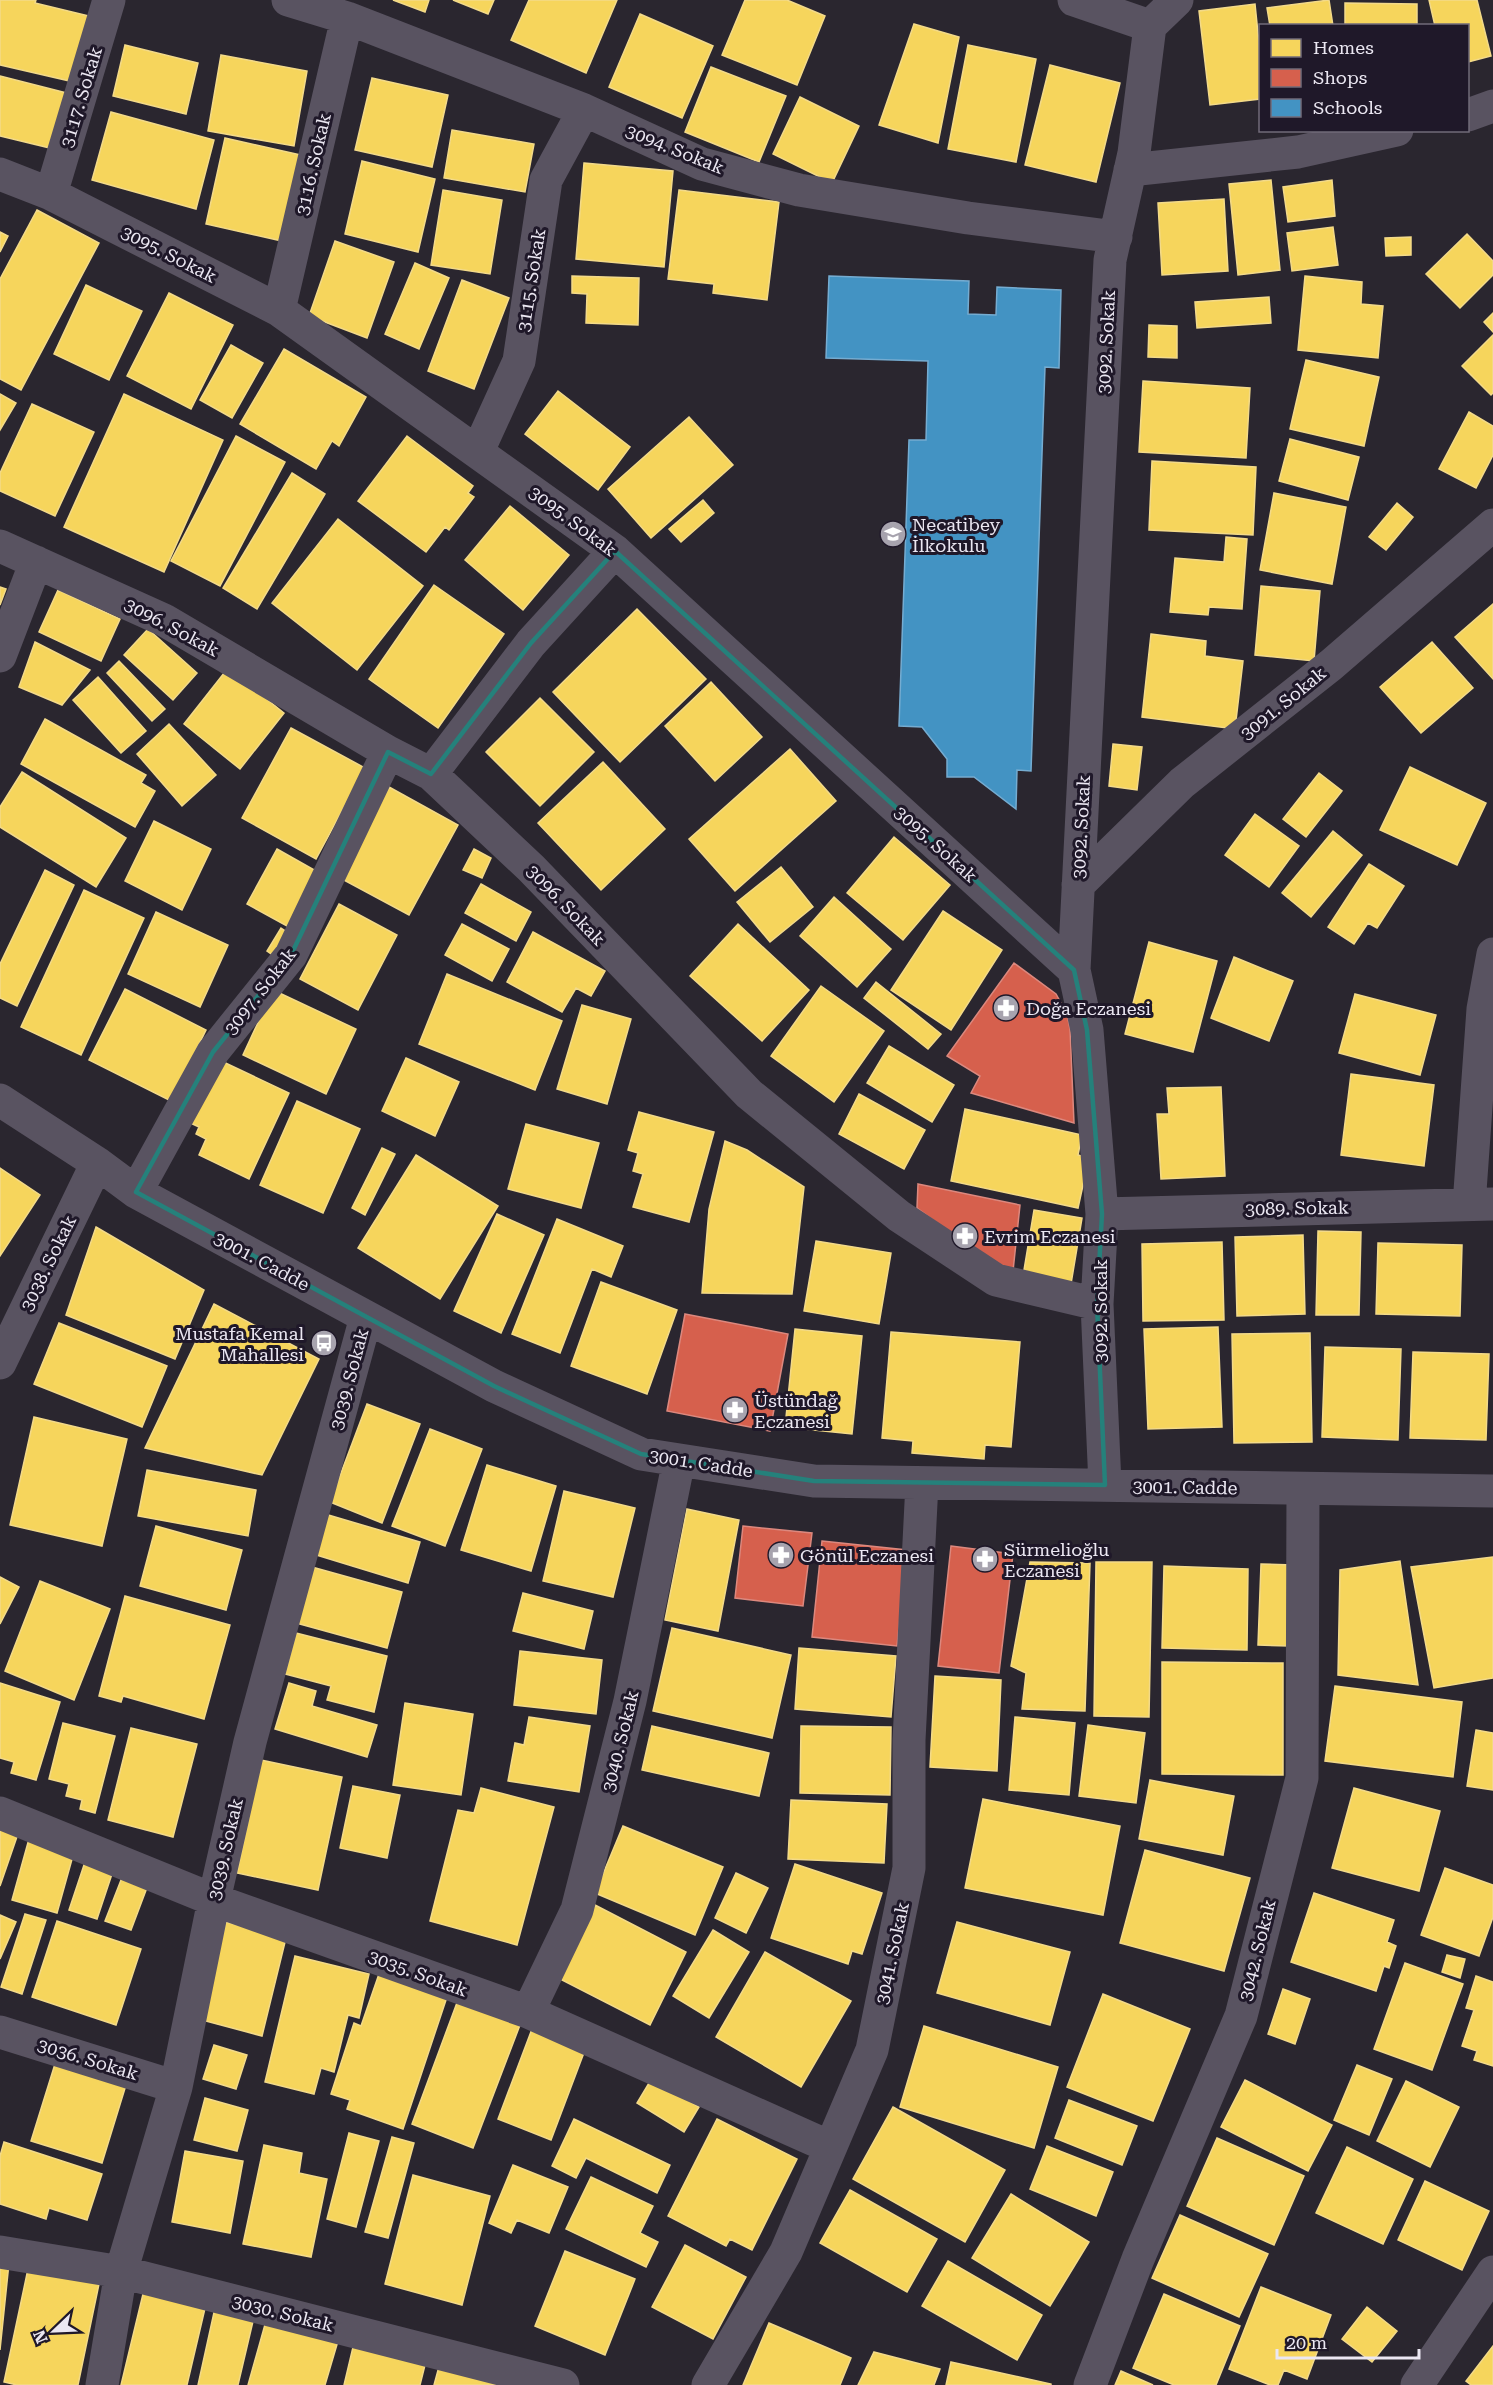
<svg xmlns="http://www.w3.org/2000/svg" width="1493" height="2385" font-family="'Roboto Serif',serif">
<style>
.homes{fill:#f6d55c;stroke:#f3da89;stroke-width:1.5}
.shops{fill:#d6604d;stroke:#dc887e;stroke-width:1.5}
.schools{fill:#4393c3;stroke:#75acd1;stroke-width:1.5}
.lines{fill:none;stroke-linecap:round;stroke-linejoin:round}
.minor{stroke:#595361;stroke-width:33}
.marked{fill:none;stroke:#25817b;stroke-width:4.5;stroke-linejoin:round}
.labels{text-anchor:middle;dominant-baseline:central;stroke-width:6;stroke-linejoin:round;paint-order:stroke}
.street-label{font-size:18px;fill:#ebe7f2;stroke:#1f1829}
.poi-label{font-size:18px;fill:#ebe7f2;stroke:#1f1829;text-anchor:start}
</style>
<rect width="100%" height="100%" fill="#2a262f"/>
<path class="homes" d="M0,0h36l-1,3 54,13 -15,66 -74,-17z
M393,0h36l-4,12z
M453,0h41l-6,14z
M529,0h88l-31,73 -75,-33z
M745,0h42l38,16 -28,69 -75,-30z
M1329,0l4,26h-63l-3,-18z
M1429,0h48l14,56 -23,6v-36h-33z
M1345,3l72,1v22h-72z
M1255,4l5,49v46l-50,6 -11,-94z
M640,14l73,32 -31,72 -73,-31z
M914,24l45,13 -21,106 -59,-18z
M125,45l73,18 -12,51 -73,-18z
M968,45l68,14 -20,103 -68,-13z
M221,55l86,16 -13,75 -86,-15z
M1050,65l70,18 -24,99 -71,-17z
M711,67l75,29 -27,66 -74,-30z
M0,76l67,17 -13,56 -54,-13z
M372,78l76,17 -16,72 -77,-17z
M800,97l59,29 -27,57 -59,-29z
M111,112l103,28 -18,69 -104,-29z
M452,130l82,14 -9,48 -81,-14z
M225,138l76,17 -19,86 -76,-17z
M362,161l73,18 -17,73 -73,-18z
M584,163l89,8 -9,96 -88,-8z
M1271,180l9,90 -42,5 -9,-91z
M1332,180l3,36 -47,6 -5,-35z
M443,190l59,10 -12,74 -59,-9z
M679,190l100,12 -12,98 -54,-7 1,-9 -46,-5z
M1224,199l4,72 -66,4 -4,-72z
M37,210l62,33 -78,147 -21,-11v-100z
M1333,227l5,38 -46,6 -5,-38z
M0,232l8,4 -8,16z
M1467,234l26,27v14l-33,33 -34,-34z
M1411,237v18l-25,1 -1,-18z
M335,241l59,21 -27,76 -58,-22z
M415,263l34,15 -30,71 -34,-15z
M572,276l67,2 -1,47 -52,-2 1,-29 -15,-1z
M1305,276l57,6 -1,22 22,2 -5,52 -80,-8z
M462,280l47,18 -35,91 -46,-18z
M86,285l56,26 -33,69 -55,-26z
M169,293l64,32 -42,84 -64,-33z
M1269,297l2,26 -74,5 -2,-26z
M1493,313v19l-9,-10z
M1149,325l28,1v32l-29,-1z
M1493,335v58l-2,2 -29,-29z
M231,345l32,18 -31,55 -32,-18z
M284,349l82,48 -27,49 -7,-5 -16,28 -76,-45z
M1306,360l73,17 -15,69 -74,-17z
M1143,381l107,7 -4,70 -107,-6z
M558,391l72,56 -32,43 -73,-56z
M0,394l16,9 -16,27z
M124,394l99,46 -59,132 -100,-45z
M32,404l62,28 -39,84 -55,-25v-18z
M1469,412l24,14v29l-17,33 -37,-19z
M689,417l44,48 -82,73 -43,-49z
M236,436l49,26 -65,124 -49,-25z
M407,436l66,50 -5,7 6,4 -25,33 -4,-3 -19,25 -68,-51z
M1290,439l69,18 -11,43 -69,-19z
M1152,461l104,6 -3,68 -104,-5z
M292,473l33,21 -68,115 -34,-21z
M1274,493l72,14 -14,77 -72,-14z
M703,500l11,13 -33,29 -12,-13z
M1397,503l16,14 -27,33 -17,-13z
M510,506l59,49 -46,55 -58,-50z
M338,519l85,67 -66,84 -85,-67z
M1226,537l21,2 -5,70 -33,-2 -1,8 -38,-3 5,-54 49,4z
M434,585l70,49 -66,94 -69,-49z
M1261,586l59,5 -6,70 -59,-6z
M0,587l6,2 -6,16z
M58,590l62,29 -19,42 -62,-29z
M1493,604v75l-38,-42z
M637,609l69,70 -86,83 -67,-70z
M148,629l49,44 -24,27 -49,-45z
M1151,634l55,7 -1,15 38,5 -8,68 -93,-12z
M35,642l55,28 -28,35 -43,-18z
M1432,642l41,46 -52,45 -41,-46z
M119,661l46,48 -13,12 -45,-48z
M228,668l56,45 -44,56 -56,-45z
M98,677l48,54 -25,22 -48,-53z
M711,682l51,55 -47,44 -50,-55z
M540,698l54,54 -54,54 -54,-54z
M45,719l101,56 -5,8 14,8 -20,36 -114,-63z
M169,724l47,51 -34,31 -45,-52z
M291,728l74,40 -49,91 -74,-41z
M1113,744l29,3 -5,43 -28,-4z
M790,749l46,52 -101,90 -46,-52z
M603,762l62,67 -64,61 -63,-67z
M1410,767l76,36 -29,62 -77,-35z
M22,772l104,66 -30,49 -96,-60v-20z
M1319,773l23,18 -36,46 -23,-18z
M389,787l69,38 -49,90 -69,-37z
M1255,814l44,32 -30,41 -44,-32z
M154,821l57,28 -29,61 -57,-29z
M1333,831l29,24 -51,62 -29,-24z
M894,837l56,48 -47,55 -56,-47z
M277,849l41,23 -22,59 -49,-27z
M474,849l17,9 -9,20 -19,-8z
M1369,864l35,22 -27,42 -9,-5 -14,21 -26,-17z
M781,867l32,40 -43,35 -33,-40z
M45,870l29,15 -57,121 -17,-8v-34z
M481,884l50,28 -15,29 -51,-28z
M84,890l60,28 -63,137 -60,-28z
M834,897l57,52 -34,38 -57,-51z
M339,904l58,31 -39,75 -58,-31z
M943,911l59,39 -51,80 -60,-40z
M156,912l72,33 -28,62 -72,-33z
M462,924l47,25 -17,32 -47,-26z
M738,924l71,66 -47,51 -72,-65z
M281,928l15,10 -19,20 -10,-7z
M533,932l72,39 -14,25 -15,-8 -14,24 -55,-30z
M1149,942l68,19 -24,91 -68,-18z
M1234,957l59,24 -24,60 -58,-23z
M447,974l115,47 -27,69 -116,-46z
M876,982l65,52 -13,15 -64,-51z
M821,986l63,45 -50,71 -63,-46z
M125,989l81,41 -35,71 -82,-41z
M273,990l83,39 -30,65 -83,-39z
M1355,994l81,21 -16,60 -81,-22z
M582,1005l49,14 -24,85 -50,-15z
M889,1046l65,39 -22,37 -65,-39z
M406,1058l53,24 -24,54 -53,-25z
M217,1059l72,34 -40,86 -50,-24 7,-16 -10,-5 3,-7 -11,-5z
M1351,1074l83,11 -10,81 -83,-11z
M1221,1087l4,89 -64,3 -4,-65h12l-2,-26z
M859,1094l66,36 -21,39 -65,-35z
M297,1101l63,28 -37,84 -63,-28z
M965,1109l117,26 -4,20 11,3 -11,50 -127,-27z
M639,1112l75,20 -25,90 -56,-15 10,-33 -10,-3 5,-18 -10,-3z
M526,1124l73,19 -18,65 -73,-19z
M725,1141l22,9 57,37 -12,107 -90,-1 7,-84z
M382,1148l13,6 -30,61 -13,-7z
M416,1155l82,51 -58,93 -82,-51z
M0,1168l40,27 -40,61z
M1034,1210l48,8 -11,66 -48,-8z
M497,1214l47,21 -43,98 -47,-22z
M557,1219l66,27 -12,31 -19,-8 -32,84 -48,-19z
M96,1227l108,63 -29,69 -109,-44z
M1318,1231l43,1 -2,83h-43z
M1303,1235l2,79 -68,2 -2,-79z
M816,1241l75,12 -12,71 -75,-13z
M1222,1242l2,78 -81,1 -1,-77z
M1378,1243l84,2 -2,71 -84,-2z
M601,1282l76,28 -30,84 -76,-28z
M214,1304l105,55 -57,116 -117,-27z
M59,1323l108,43 -25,61 -108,-43z
M1218,1327l4,100 -74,2 -4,-100z
M795,1329l67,7 -10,98 -67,-7z
M891,1332l129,10 -9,105 -26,-2 -1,14 -72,-6 1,-12 -31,-3z
M1310,1333l2,109 -78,1 -2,-109z
M1325,1347l76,2 -3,91 -76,-3z
M1413,1352l76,2 -3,86 -76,-2z
M367,1404l53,20 -38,99 -52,-21z
M34,1417l93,22 -25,107 -92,-21z
M430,1429l52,20 -37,97 -53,-20z
M487,1465l69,21 -25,85 -70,-21z
M147,1470l109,20 -8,46 -110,-20z
M564,1491l71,17 -22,89 -70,-16z
M687,1509l52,11 -21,111 -53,-11z
M325,1514l95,28 -12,41 -95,-29z
M156,1526l86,24 -16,60 -86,-24z
M1493,1557v121l-59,10 -23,-121z
M1400,1561l18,124 -80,-10 2,-105z
M1030,1562l60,1 -5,148 -63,-2 4,-36 -15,-7z
M1096,1562h56l-3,155 -55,-1z
M1261,1564l32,1 -4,81 -31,-1z
M1164,1566l84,3 -1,81 -85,-2z
M312,1567l90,25 -15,56 -91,-25z
M0,1577l19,10 -19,37z
M40,1581l70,28 -36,91 -69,-29z
M523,1593l70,18 -9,38 -71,-18z
M125,1596l105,29 -26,94 -81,-23 -2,6 -22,-6z
M672,1628l119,27 -19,83 -119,-27z
M296,1633l91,23 -13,56 -47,-12 4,-14 -46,-12z
M799,1648l97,8 -5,61 -96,-8z
M520,1651l82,9 -6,54 -82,-9z
M1162,1662l121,1v112l-121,-1z
M935,1676l66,4 -4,91 -67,-4z
M0,1683l60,19 -24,78 -25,-7 3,-11 -14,-4z
M289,1683l27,8 -4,15 65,19 -10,32 -92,-28z
M1335,1686l127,16 -9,75 -128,-16z
M405,1703l68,11 -12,81 -68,-10z
M529,1717l61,9 -11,66 -71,-11 7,-38 9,2z
M1015,1717l60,6 -6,72 -60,-5z
M63,1723l52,13 -20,77 -15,-4 2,-9 -16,-4 3,-12 -20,-5z
M1088,1725l57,8 -9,70 -57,-7z
M652,1726l117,27 -10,43 -117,-26z
M801,1726l90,1 -1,68 -90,-2z
M131,1728l66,16 -24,93 -65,-17z
M1476,1730l17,3v57l-26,-4z
M261,1760l81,17 -24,113 -81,-17z
M1150,1780l84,16 -11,59 -84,-16z
M353,1786l47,9 -13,63 -47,-10z
M481,1788l73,19 -37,138 -87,-24 28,-111 16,3z
M1354,1788l86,23 -21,80 -87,-23z
M983,1799l137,27 -17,89 -138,-27z
M791,1800l96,4 -3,59 -96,-4z
M0,1821l20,7 -20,58z
M623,1826l100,41 -28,68 -100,-42z
M29,1839l45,13 -17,61 -45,-13z
M1145,1850l105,28 -26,93 -104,-28z
M85,1862l28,9 -16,48 -28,-9z
M795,1864l87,29 -20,61 -10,-3 -4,13 -77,-26z
M1445,1868l48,17v32l-14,39 -58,-21z
M736,1873l32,15 -22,45 -31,-15z
M123,1875l25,10 -17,45 -26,-9z
M1314,1893l80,27 -7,22 9,4 -7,22 -5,-2 -8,25 -85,-29z
M595,1905l91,47 -36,73 -92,-47z
M25,1914l21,6 -24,74 -21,-7z
M0,1915l16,7 -16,37z
M57,1921l84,28 -25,76 -84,-28z
M226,1922l60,16 -24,98 -60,-16z
M957,1922l113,30 -20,73 -113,-32z
M713,1930l36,22 -40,66 -36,-22z
M765,1952l86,49 -50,86 -85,-50z
M1447,1955l18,4 -5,19 -18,-6z
M295,1956l74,18 -10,44 -11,-3 -14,57 -13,-4 -7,26 -49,-12z
M1405,1963l58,21 -31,86 -58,-21z
M379,1974l68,23 -44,132 -56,-20 3,-9 -19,-6 23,-71 7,3z
M1476,1976l17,6v84l-19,-6 3,-9 -15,-5 12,-36 -8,-2z
M1283,1989l27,10 -15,45 -27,-10z
M1103,1994l87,35 -37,92 -86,-34z
M458,2000l62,25 -47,123 -61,-24z
M924,2026l134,41 -24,81 -134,-41z
M532,2029l53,21 -34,90 -53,-21z
M214,2045l33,10 -11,34 -33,-10z
M55,2064l71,21 -24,78 -71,-22z
M1357,2065l35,14 -23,56 -35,-15z
M652,2078l47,29 -15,25 -47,-29z
M1245,2080l87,45 -24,46 -87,-44z
M1406,2081l53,26 -29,60 -53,-26z
M205,2098l43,12 -11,41 -43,-11z
M1069,2100l68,26 -15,39 -67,-27z
M893,2107l112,63 -40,72 -112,-63z
M574,2119l96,46 -13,28 -71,-35 -10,20 -24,-12z
M717,2119l80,40 -45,91 -22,-11 -4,7 -58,-30z
M349,2133l30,8 -23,86 -29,-8z
M392,2137l22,6 -26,95 -23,-6z
M1217,2138l87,38 -30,69 -87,-39z
M4,2142l98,32 -15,46 -38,-12 -3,11 -46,-15v-48z
M264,2145l38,8 -3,20 28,6 -16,78 -68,-13z
M1047,2146l66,26 -17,44 -66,-27z
M1347,2147l66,32 -30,65 -67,-31z
M185,2151l58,10 -13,72 -58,-11z
M513,2165l55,22 -19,46 -32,-13 -6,13 -22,-10z
M413,2175l77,21 -28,109 -77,-21z
M591,2177l62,29 -13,27 18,9 -12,25 -80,-38z
M1425,2181l64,30 -27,59 -64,-30z
M850,2190l87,49 -30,53 -87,-49z
M1011,2194l78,48 -39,64 -78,-48z
M1180,2215l88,39 -29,63 -87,-39z
M685,2245l61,32 -33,62 -61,-32z
M565,2251l70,28 -30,76 -70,-29z
M948,2261l94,54 -25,45 -95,-54z
M0,2262l9,1 -9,87z
M28,2269l71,15 -21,101h-61l-13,-3z
M1261,2287l70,28 -24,64 -23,-9 -6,15h-8l-41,-16z
M144,2290l62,14 -19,81h-66z
M1164,2294l76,32 -24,59h-42l-41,-17z
M1367,2307l30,24 -25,31 -30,-23z
M215,2308l39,9 -16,68h-40z
M266,2321l72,20 -13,44h-77z
M769,2323l82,35 -11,27h-97z
M354,2343l72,18 -6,24h-76z
M1493,2346v39h-22l-5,-4z
M874,2352l66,17 -6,16h-76z
M951,2362l100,22v1h-105z
M440,2363l81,22h-87z
M1121,2371l32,14h-38z"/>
<path class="shops" d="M1014,963l42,31 11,20 3,15 4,94 -103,-30 9,-17 -33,-20z
M918,1184l102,21 -7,66 -16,-3 -80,-60z
M685,1314l103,20 -18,97 -103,-20z
M743,1526l69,7 -9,73 -68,-8z
M822,1541l85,9 -10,96 -85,-9z
M951,1546l62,8 -14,119 -61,-7z"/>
<path class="schools" d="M829,276l140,5 -1,33 28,1 1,-28 64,3 -2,78 -14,-1 -14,404 -14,-1 -1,39 -42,-32h-27v-18l-25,-32 -23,-1 10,-286h17l2,-79 -102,-3z"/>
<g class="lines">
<path class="minor" d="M288,0l59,18 237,92 118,54 97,26 169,28 148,19
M1074,0l76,26
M1468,115l25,-9
M1130,170l168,-18 99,-22
M0,174l51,20 228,116 336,241 459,419
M51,194l58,-194
M279,310l68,-292
M478,451l41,-90 27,-181 38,-70
M0,546l164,74 224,132 43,22 100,94 218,226 150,122 97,64 101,24
M0,656l36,-94
M431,774l100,-131 84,-92
M1078,885l104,-102 149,-118 162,-140
M0,1100l97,63 39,29 358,194 147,68 173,27 679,10
M136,1192l77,-140 78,-97 97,-203
M1469,1205l14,-196 10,-55
M1102,1214l391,-10
M0,1363l97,-200
M1105,1485l-8,-181 5,-90 -15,-184 -13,-60 36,-710 24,-107 16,-127 27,-26
M0,1813l214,87 314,112 302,135
M528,2012l49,-102 53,-209 49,-241
M0,2032l176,55
M0,2252l121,20 442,113
M102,2385l19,-113 55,-185 38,-187 36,-158 116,-425
M708,2385l78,-133 86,-202 37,-182v-128l13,-257
M1090,2385l48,-126 103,-243 61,-238 1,-289
M1417,2385l76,-113"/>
</g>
<path class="marked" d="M615,551l459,419 13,60 15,184 -5,90 8,181 -291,-4 -173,-27 -147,-68 -358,-194 77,-140 78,-97 97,-203 43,22 100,-131z"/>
<defs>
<symbol id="school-disc" viewBox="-11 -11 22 22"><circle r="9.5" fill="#a7a3ae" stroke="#1f1829"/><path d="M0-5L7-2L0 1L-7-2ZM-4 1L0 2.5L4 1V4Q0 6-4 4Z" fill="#fff"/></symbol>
<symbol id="pharmacy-disc" viewBox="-11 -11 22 22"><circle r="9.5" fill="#a7a3ae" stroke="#1f1829"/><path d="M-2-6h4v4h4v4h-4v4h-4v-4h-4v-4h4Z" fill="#fff"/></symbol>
<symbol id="bus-disc" viewBox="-11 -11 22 22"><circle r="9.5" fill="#a7a3ae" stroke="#1f1829"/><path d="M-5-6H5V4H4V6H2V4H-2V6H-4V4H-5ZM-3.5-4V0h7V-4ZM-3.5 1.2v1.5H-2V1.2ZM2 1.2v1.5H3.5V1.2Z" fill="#fff"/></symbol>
</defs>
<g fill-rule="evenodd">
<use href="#school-disc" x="878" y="519" width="30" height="30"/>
<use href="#pharmacy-disc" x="991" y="993" width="30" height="30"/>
<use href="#pharmacy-disc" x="950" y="1221" width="30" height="30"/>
<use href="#bus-disc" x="309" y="1328" width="30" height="30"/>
<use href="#pharmacy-disc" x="720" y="1395" width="30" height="30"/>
<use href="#pharmacy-disc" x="766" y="1540" width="30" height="30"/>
<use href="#pharmacy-disc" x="970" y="1544" width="30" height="30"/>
</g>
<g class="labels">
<g class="street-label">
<text transform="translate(81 97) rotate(-73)">3117. Sokak</text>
<text transform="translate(675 149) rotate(22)">3094. Sokak</text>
<text transform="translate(313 164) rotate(-77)">3116. Sokak</text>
<text transform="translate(169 254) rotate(27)">3095. Sokak</text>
<text transform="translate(531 280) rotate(-81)">3115. Sokak</text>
<text transform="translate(1106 342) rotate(-87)">3092. Sokak</text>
<text transform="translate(573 521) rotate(37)">3095. Sokak</text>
<text transform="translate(172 627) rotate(28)">3096. Sokak</text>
<text transform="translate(1283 703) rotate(-39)">3091. Sokak</text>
<text transform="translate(1081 827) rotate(-87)">3092. Sokak</text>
<text transform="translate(936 844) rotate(42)">3095. Sokak</text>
<text transform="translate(566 905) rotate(46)">3096. Sokak</text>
<text transform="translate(260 991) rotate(-52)">3097. Sokak</text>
<text transform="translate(1297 1208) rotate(-1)">3089. Sokak</text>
<text transform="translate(262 1261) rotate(28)">3001. Cadde</text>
<text transform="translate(48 1263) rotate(-64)">3038. Sokak</text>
<text transform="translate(1100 1311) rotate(-90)">3092. Sokak</text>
<text transform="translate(349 1379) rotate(-75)">3039. Sokak</text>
<text transform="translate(701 1463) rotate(9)">3001. Cadde</text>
<text transform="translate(1185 1487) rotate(1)">3001. Cadde</text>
<text transform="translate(620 1741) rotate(-76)">3040. Sokak</text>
<text transform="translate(225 1849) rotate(-77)">3039. Sokak</text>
<text transform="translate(1257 1950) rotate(-76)">3042. Sokak</text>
<text transform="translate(892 1953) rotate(-78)">3041. Sokak</text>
<text transform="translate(418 1973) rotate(20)">3035. Sokak</text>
<text transform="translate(88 2059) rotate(17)">3036. Sokak</text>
<text transform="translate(283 2313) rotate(14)">3030. Sokak</text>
</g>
<g class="poi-label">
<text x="912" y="524">Necatibey<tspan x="912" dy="21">İlkokulu</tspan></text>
<text x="1026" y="1008">Doğa Eczanesi</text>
<text x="984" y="1236">Evrim Eczanesi</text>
<text x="304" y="1333" text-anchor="end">Mustafa Kemal<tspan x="304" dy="21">Mahallesi</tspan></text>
<text x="754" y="1400">Üstündağ<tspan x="754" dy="21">Eczanesi</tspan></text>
<text x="1004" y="1549">Sürmelioğlu<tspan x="1004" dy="21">Eczanesi</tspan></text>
<text x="800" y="1555">Gönül Eczanesi</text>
</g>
</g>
<rect x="1259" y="24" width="210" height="108" fill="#1f1829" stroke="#716b79" stroke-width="1.5"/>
<rect x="1271" y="39" width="30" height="18" fill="#f6d55c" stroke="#716b79" stroke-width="1.5"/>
<text x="1313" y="54" font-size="18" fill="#ebe7f2">Homes</text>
<rect x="1271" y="69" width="30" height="18" fill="#d6604d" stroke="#716b79" stroke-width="1.5"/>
<text x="1313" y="84" font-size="18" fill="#ebe7f2">Shops</text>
<rect x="1271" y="99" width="30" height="18" fill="#4393c3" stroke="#716b79" stroke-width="1.5"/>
<text x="1313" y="114" font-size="18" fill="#ebe7f2">Schools</text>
<g transform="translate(54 2331) rotate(247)" stroke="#1f1829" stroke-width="4.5" paint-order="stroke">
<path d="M0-4.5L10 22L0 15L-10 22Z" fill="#ebe7f2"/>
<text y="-9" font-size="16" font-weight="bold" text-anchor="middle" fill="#ebe7f2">N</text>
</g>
<path d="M1277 2349v9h142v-9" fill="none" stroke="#ebe7f2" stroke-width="3"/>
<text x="1286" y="2349" font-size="18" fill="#ebe7f2" stroke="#1f1829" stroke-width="4.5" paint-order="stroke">20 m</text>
</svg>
